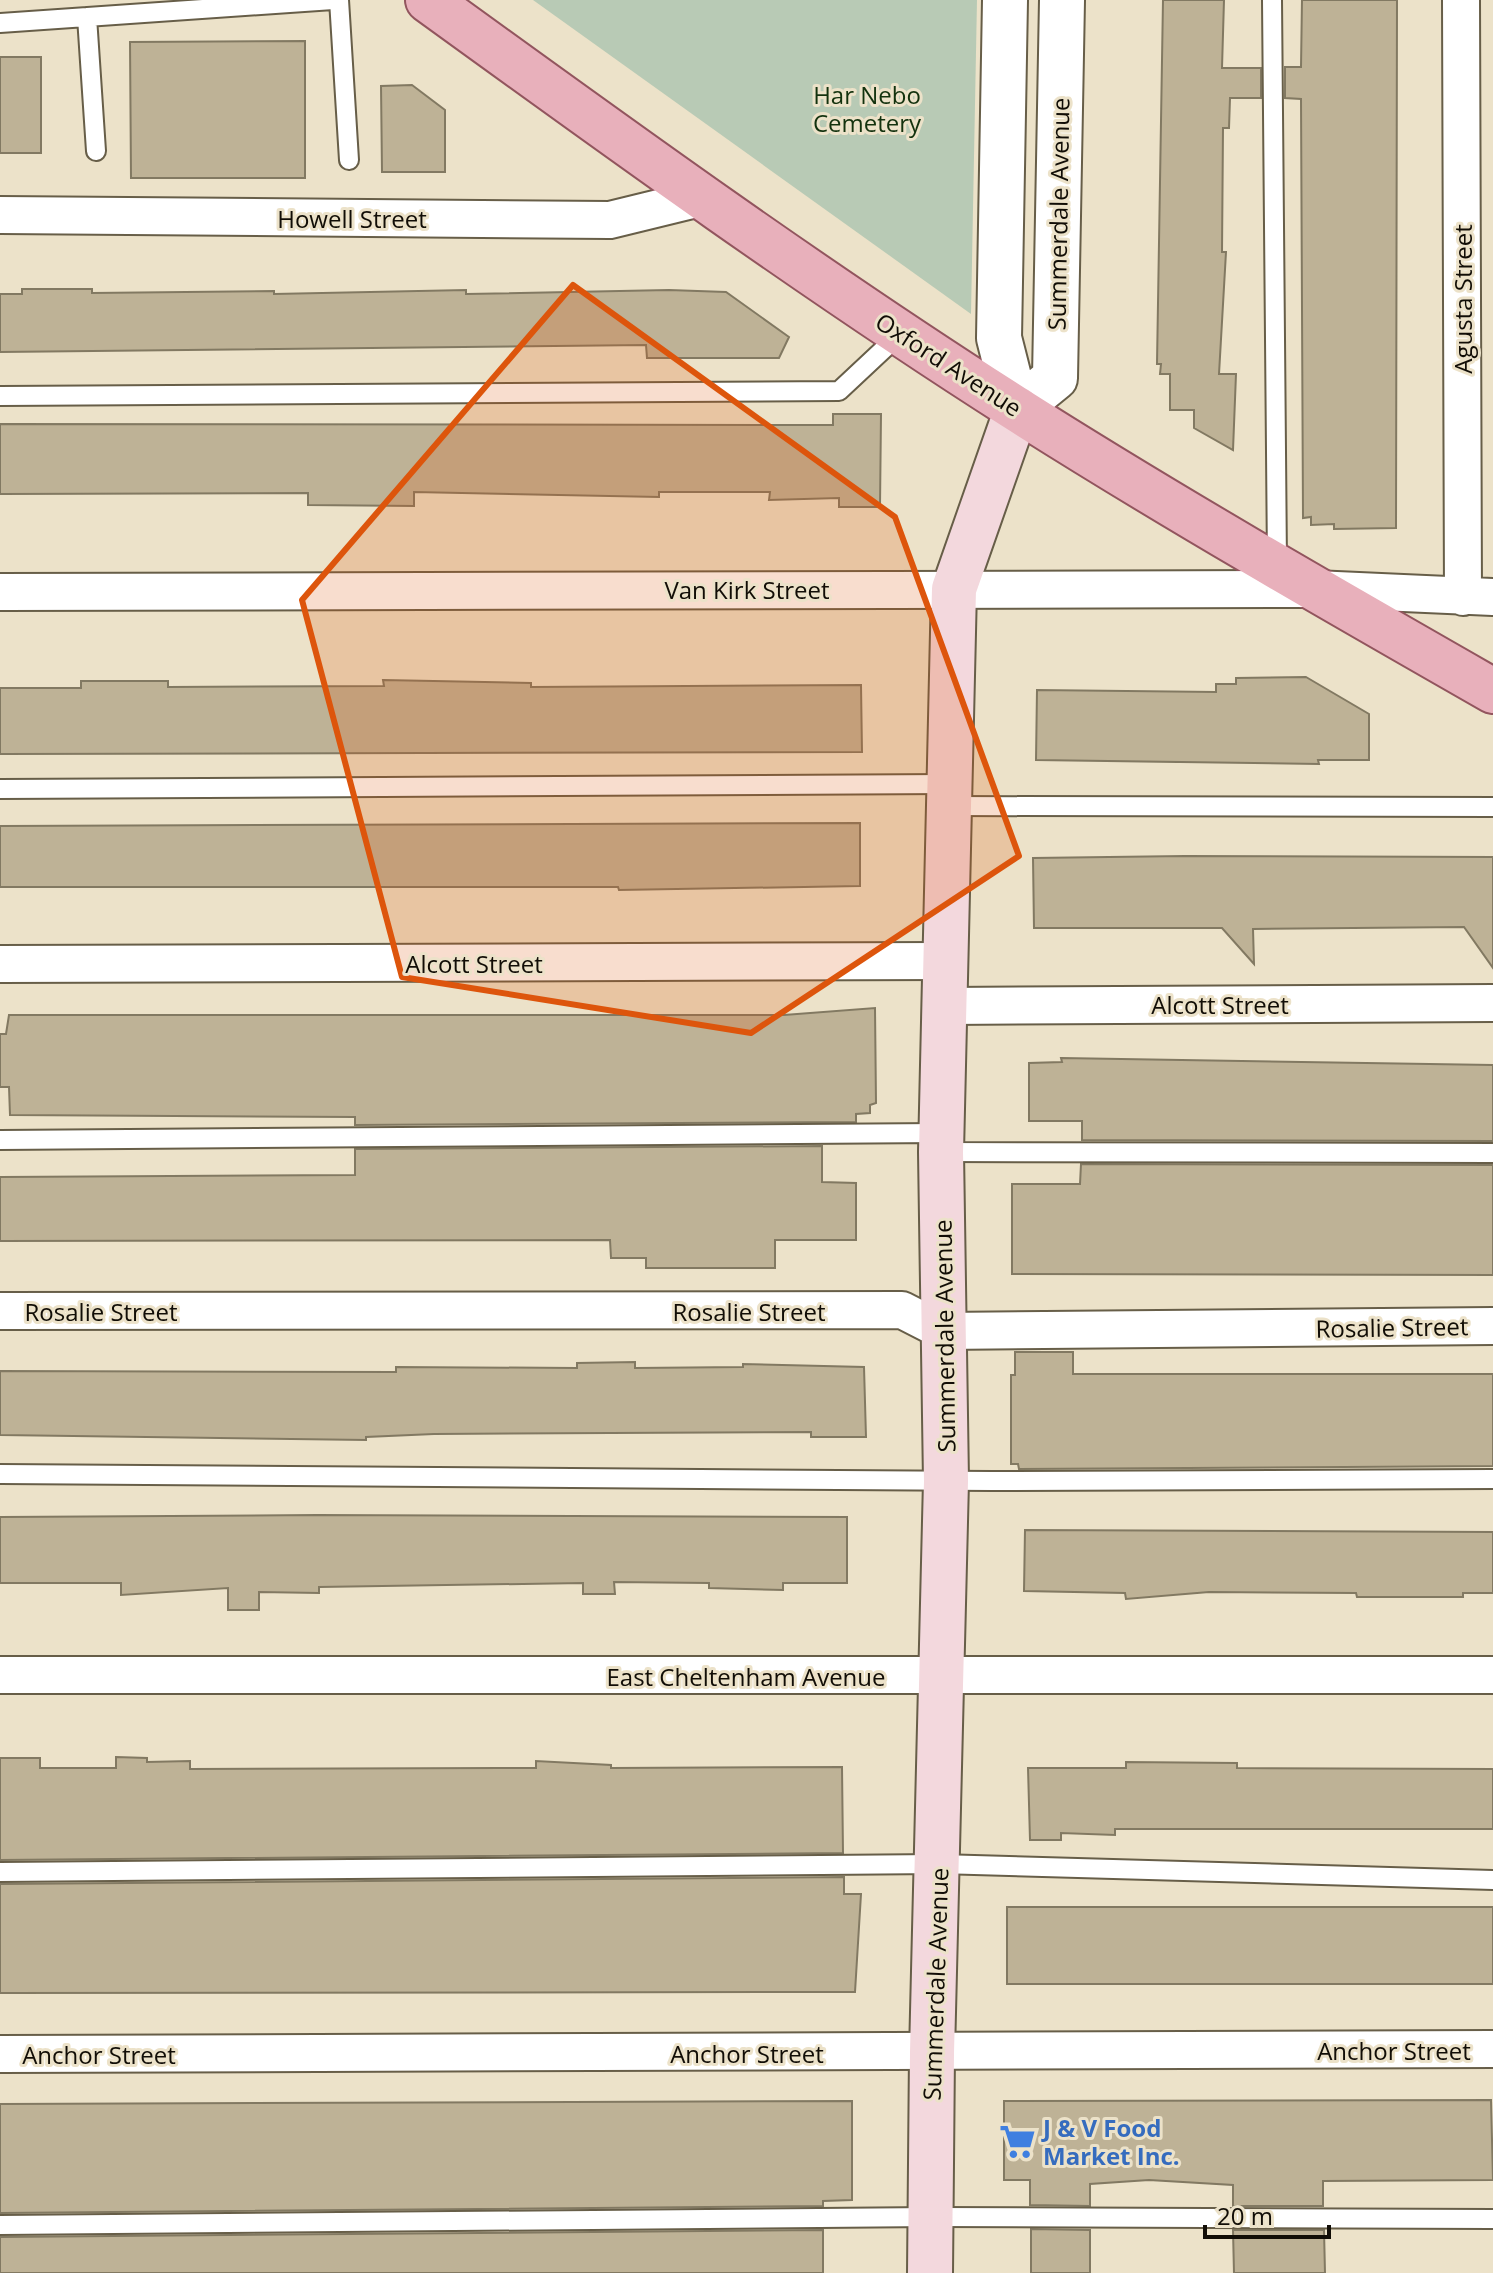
<svg xmlns="http://www.w3.org/2000/svg" width="1493" height="2273" font-family="'Open Sans',sans-serif">
<style>
.green{fill:#b8cab5}
.building{fill:#beb296;stroke:#827962;stroke-width:2}
.lines{fill:none;stroke-linecap:round;stroke-linejoin:round}
.service-casing{stroke:#675e48;stroke-width:22}
.minor-casing{stroke:#675e48;stroke-width:40}
.tertiary-casing{stroke:#675e48;stroke-width:48}
.secondary-casing{stroke:#675e48;stroke-width:48}
.primary-casing{stroke:#92555e;stroke-width:48}
.service{stroke:#fff;stroke-width:18}
.minor{stroke:#fff;stroke-width:36}
.tertiary{stroke:#fff;stroke-width:44}
.secondary{stroke:#f3d8dd;stroke-width:44}
.primary{stroke:#e8b0bb;stroke-width:44}
.marked{fill:#dd550c;fill-opacity:0.2;stroke:#dd550c;stroke-width:6;stroke-linejoin:round}
.labels{text-anchor:middle;dominant-baseline:central;stroke-width:6;stroke-linejoin:round;paint-order:stroke}
.park-label{font-size:24px;fill:#13320e;stroke:#ece2c9}
.street-label{font-size:24px;fill:#110d06;stroke:#ece2c9}
.shop-label{font-size:24px;font-weight:bold;fill:#366cbe;stroke:#ece2c9;text-anchor:start}
</style>
<rect width="100%" height="100%" fill="#ece2c9"/>
<path class="green" d="M533,0h444l-6,314z"/>
<path class="building" d="M1163,0h61l-2,68h39v30h-31l-1,30h-6l-1,124h4l-7,122h17l-3,76 -39,-22v-18h-24v-36h-10l1,-10h-4z
M1302,0h95l-1,528 -62,1v-5l-23,1v-8l-8,1 -2,-419 -16,-1v-31h16z
M305,41v137h-174l-1,-136z
M0,57h41v96h-41z
M412,85l33,25v62h-63l-1,-86z
M22,289h70v4l182,-2v3l192,-4v4l203,-4 57,2 63,45 -10,21h-132l-1,-13 -646,7v-58h22z
M833,414h48l-1,93h-41v-9l-70,2 1,-8h-111v5l-245,-5v14l-106,-1v-12l-308,1v-70l833,1z
M1306,677l63,37v46h-51l1,4 -283,-4 1,-70 179,2v-8h20v-6z
M383,680l148,3v4l330,-2 1,67 -862,2v-66h81v-7h87v6l216,-1z
M860,823v63l-241,4 -1,-3h-618v-61z
M1185,856l308,1v111l-29,-41 -211,2 1,35 -32,-36h-188l-1,-70z
M875,1008l1,95 -6,2v8l-14,1v8l-501,3v-8l-345,-2 -1,-28h-9v-53h6l3,-19h775z
M1061,1058l432,7v76l-411,-1v-19h-53v-58l33,-1z
M822,1146v36l34,1v57h-81v28h-129v-10h-35l-1,-18 -610,1v-64l355,-2v-26z
M1081,1164l412,1v110l-481,-1v-90h68z
M1015,1352h58v22h420v92l-474,3 -1,-5h-7v-89h4z
M635,1362v6l108,-1v-3l121,3 2,70h-55v-5l-377,2 -68,3v3l-366,-5v-64l396,1v-5l181,1v-5z
M317,1515l530,2v66h-64v7l-74,-2v-5l-95,-1 1,12h-32v-11l-264,4v6l-60,-1v18h-31v-22l-107,7v-12h-121v-66z
M1025,1530l468,2v61h-30v4h-106l-1,-4 -147,-1 -83,7 -1,-6 -101,-2z
M116,1757l31,1v4l43,-1v8l312,-1h34v-7l75,4v3l231,-1 1,86 -843,7v-102h40v10h76z
M1126,1762l111,1v5l256,1v60h-378v6l-54,-2v7h-31l-2,-72h98z
M844,1877v17h17l-6,98 -855,1v-109z
M1007,1907h486v77h-486z
M1491,2100l2,80 -170,1v25h-90v-21l-84,-5 -59,4v22l-60,-1v-25h-26v-79z
M852,2101v99l-29,1v5l-823,7v-109z
M1031,2229l59,1v43h-59z
M823,2230v43h-823v-36z
M1233,2230h91l1,43h-91z"/>
<g class="lines">
<defs>
<path id="service" d="M339,0l10,160
M1272,0l5,564
M87,17l9,134
M0,23l333,-23
M0,396l839,-5 62,-58
M0,789l949,-5
M950,806l543,1
M0,1140l941,-7
M941,1152l552,1
M0,1474l991,7 502,-2
M0,1872l939,-8 554,16
M0,2225l932,-8 561,2"/>
<path id="minor" d="M1461,0l2,597
M0,215l610,5 90,-22
M0,592l1314,-3 179,8
M0,964l947,-3
M947,1006l546,-3
M0,1311l902,-1 41,21 550,-5
M0,1675h1493
M0,2054l1493,-5"/>
<path id="tertiary" d="M1005,0l-6,338 18,71 38,-31 7,-378"/>
<path id="secondary" d="M930,2273l2,-220 14,-572 -5,-329 13,-563 63,-180"/>
<path id="primary" d="M428,0c193,140 386,280 587,408 156,99 317,191 478,283"/>
</defs>
<use href="#service" class="service-casing"/>
<use href="#minor" class="minor-casing"/>
<use href="#tertiary" class="tertiary-casing"/>
<use href="#secondary" class="secondary-casing"/>
<use href="#primary" class="primary-casing"/>
<use href="#service" class="service"/>
<use href="#minor" class="minor"/>
<use href="#tertiary" class="tertiary"/>
<use href="#secondary" class="secondary"/>
<use href="#primary" class="primary"/>
</g>
<path class="marked" d="M573,285l322,232 124,339 -268,177 -349,-56 -100,-377z"/>
<defs>
<symbol id="supermarket-bare" viewBox="-9 -9 18 18"><path d="M-6-5.5h2.5l.6 2H6L4.5 2H-2.5L-4.4-4H-6ZM-1.5 3.2a1.3 1.3 0 1 0 .1 0ZM3 3.2a1.3 1.3 0 1 0 .1 0Z" fill="#3f7fe0" stroke="#ece2c9" stroke-width="2.5" paint-order="stroke"/></symbol>
</defs>
<g fill-rule="evenodd">
<use href="#supermarket-bare" x="992" y="2116" width="51" height="51"/>
</g>
<g class="labels">
<g class="park-label">
<text x="867" y="94">Har Nebo<tspan x="867" dy="28">Cemetery</tspan></text>
</g>
<g class="street-label">
<text transform="translate(1058 214) rotate(-89)">Summerdale Avenue</text>
<text x="352" y="218">Howell Street</text>
<text transform="translate(1462 299) rotate(-90)">Agusta Street</text>
<text transform="translate(949 364) rotate(33)">Oxford Avenue</text>
<text x="747" y="589">Van Kirk Street</text>
<text x="474" y="963">Alcott Street</text>
<text x="1220" y="1004">Alcott Street</text>
<text x="101" y="1311">Rosalie Street</text>
<text x="749" y="1311">Rosalie Street</text>
<text transform="translate(1392 1327) rotate(-1)">Rosalie Street</text>
<text transform="translate(944 1336) rotate(-91)">Summerdale Avenue</text>
<text x="746" y="1676">East Cheltenham Avenue</text>
<text transform="translate(935 1984) rotate(-88)">Summerdale Avenue</text>
<text x="1394" y="2050">Anchor Street</text>
<text x="747" y="2053">Anchor Street</text>
<text x="99" y="2054">Anchor Street</text>
</g>
<g class="shop-label">
<text x="1043" y="2127">J &amp; V Food<tspan x="1043" dy="28">Market Inc.</tspan></text>
</g>
</g>
<path d="M1205 2225v12h124v-12" fill="none" stroke="#110d06" stroke-width="4"/>
<text x="1217" y="2225" font-size="24" fill="#110d06" stroke="#ece2c9" stroke-width="6" paint-order="stroke">20 m</text>
</svg>
